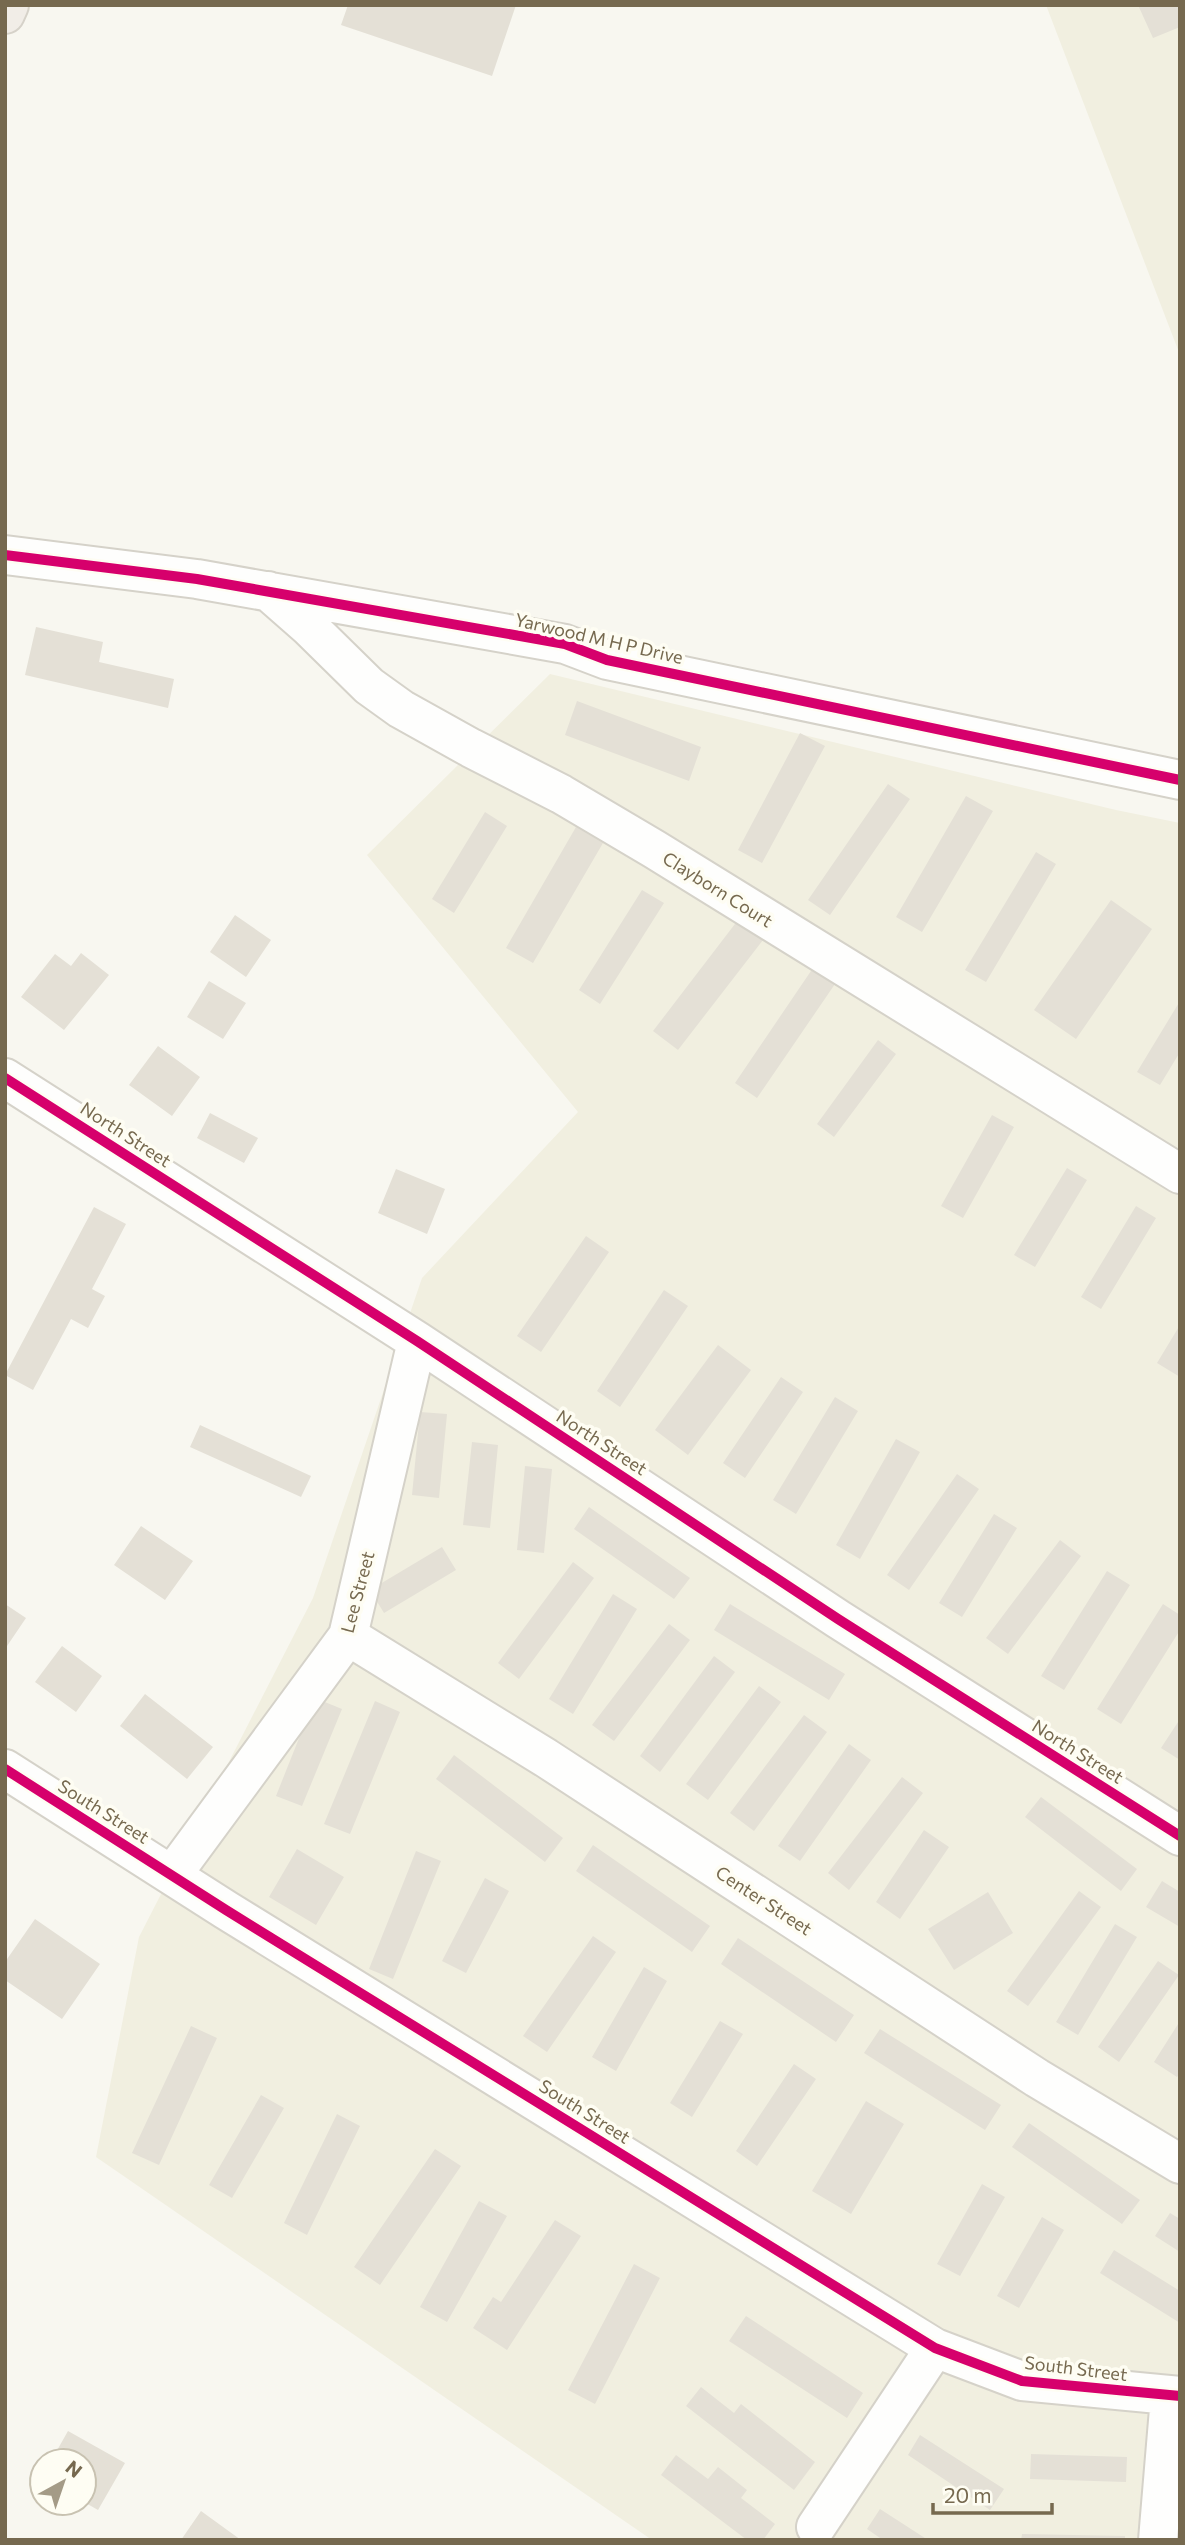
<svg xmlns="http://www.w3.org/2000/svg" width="1185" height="2545" font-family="Commissioner,sans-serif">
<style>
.residential{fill:#f1efe0}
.building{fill:#e4e0d6}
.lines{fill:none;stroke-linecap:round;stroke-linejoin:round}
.minor-casing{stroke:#d5d2c9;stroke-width:42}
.highway-casing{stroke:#d6d2c9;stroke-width:42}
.minor{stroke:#fefefd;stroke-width:38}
.highway{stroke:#f1ede7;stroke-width:38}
.cycleway-casing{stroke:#fefdf3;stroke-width:15}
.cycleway{stroke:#d6006c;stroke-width:10}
.labels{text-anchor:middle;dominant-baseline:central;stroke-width:7;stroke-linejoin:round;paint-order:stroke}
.street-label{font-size:18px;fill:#76694f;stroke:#fefdf3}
</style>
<rect width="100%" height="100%" fill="#f8f7f0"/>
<path class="residential" d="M1046,5h134v350z
M550,674l566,136 64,13v1717h-528l-556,-383 43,-220 174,-339 109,-320 156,-166 -211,-257z"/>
<path class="building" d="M348,5h168l-24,71 -151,-51z
M1138,5h42v22l-27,11z
M36,627l67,15 -4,20 75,17 -6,29 -143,-33z
M577,701l124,46 -12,34 -124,-46z
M800,733l25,13 -63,117 -24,-13z
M888,784l22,15 -80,116 -22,-15z
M966,796l27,15 -71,121 -26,-15z
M485,812l22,14 -53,87 -22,-14z
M576,827l27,16 -70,120 -27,-15z
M1036,852l20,12 -70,118 -21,-12z
M642,890l22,13 -64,101 -21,-14z
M1111,900l41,29 -76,110 -42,-29z
M235,915l36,25 -25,37 -36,-25z
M738,920l25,20 -85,110 -25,-19z
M81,953l28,22 -45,55 -43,-33 34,-43 16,12z
M813,968l22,16 -78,114 -22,-15z
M209,981l37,22 -23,36 -36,-22z
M1180,1001v51l-20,33 -23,-13z
M878,1040l18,14 -62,83 -17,-13z
M158,1046l42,31 -28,39 -43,-31z
M210,1113l48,25 -14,25 -47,-25z
M992,1115l22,12 -51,91 -22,-12z
M1067,1168l20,12 -52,87 -21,-12z
M396,1169l49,20 -18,45 -49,-21z
M1136,1206l20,12 -55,91 -20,-12z
M94,1207l32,17 -34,65 13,7 -17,32 -17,-9 -38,71 -28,-15z
M586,1236l23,16 -68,100 -24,-16z
M664,1290l24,16 -68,101 -23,-16z
M1180,1325v52l-23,-14z
M718,1345l33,25 -63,85 -33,-25z
M781,1377l22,15 -58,86 -22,-15z
M835,1397l23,14 -62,103 -23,-14z
M420,1412l27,2 -8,84 -27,-3z
M200,1425l111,51 -10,21 -111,-50z
M896,1439l24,13 -60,107 -24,-14z
M472,1442l26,3 -8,83 -27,-3z
M525,1466l27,3 -8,84 -27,-3z
M957,1474l22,15 -70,101 -22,-15z
M589,1507l101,71 -16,21 -100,-70z
M994,1514l23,14 -55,89 -23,-14z
M141,1526l52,35 -28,39 -51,-35z
M1060,1540l21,16 -73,98 -22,-16z
M442,1547l14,23 -72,43 -14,-23z
M573,1562l21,16 -75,101 -21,-16z
M1107,1571l23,14 -66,105 -23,-14z
M613,1594l24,15 -64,105 -24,-15z
M5,1604l21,14 -21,31z
M730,1604l115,70 -16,26 -115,-70z
M1163,1604l17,11v15l-59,94 -24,-15z
M669,1624l21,16 -76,101 -22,-16z
M62,1646l40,30 -26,36 -41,-30z
M714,1656l21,16 -75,100 -20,-16z
M759,1686l22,16 -73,98 -22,-16z
M145,1694l68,53 -26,32 -67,-53z
M315,1698l27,11 -40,97 -26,-10z
M375,1701l25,11 -50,122 -26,-10z
M804,1715l23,17 -73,99 -24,-18z
M1180,1719v41l-19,-12z
M849,1744l22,16 -71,101 -22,-15z
M454,1755l109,83 -18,24 -109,-83z
M902,1777l21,16 -74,97 -21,-17z
M1041,1797l96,72 -16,22 -96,-74z
M924,1830l25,17 -49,72 -24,-17z
M593,1845l117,81 -18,26 -116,-81z
M297,1849l47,28 -28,48 -47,-28z
M416,1851l25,10 -48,118 -24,-10z
M485,1878l24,13 -43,82 -24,-12z
M1162,1881l18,11v35l-34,-20z
M1079,1891l22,16 -73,99 -21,-15z
M988,1892l25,41 -59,37 -26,-41z
M35,1919l65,45 -38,55 -57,-39v-18z
M1115,1924l22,13 -59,98 -22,-13z
M593,1936l23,16 -69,100 -24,-16z
M738,1938l116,77 -18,27 -115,-78z
M1158,1961l21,14 -60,87 -21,-15z
M644,1967l23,14 -51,90 -24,-14z
M720,2021l23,13 -51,83 -22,-14z
M1180,2021v52l-3,4 -23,-15z
M191,2026l26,12 -58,127 -27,-12z
M880,2029l121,76 -16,25 -121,-77z
M794,2064l22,15 -59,87 -21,-15z
M261,2095l23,13 -52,90 -23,-13z
M866,2101l38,23 -53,90 -39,-23z
M337,2114l23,12 -53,109 -23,-12z
M1029,2123l111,77 -18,24 -110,-77z
M435,2149l26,17 -81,119 -26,-18z
M982,2184l23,13 -45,79 -23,-12z
M479,2201l28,15 -60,106 -27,-15z
M1170,2213l10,6v33l-25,-16z
M1042,2217l22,13 -45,78 -22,-12z
M555,2220l26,16 -74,114 -34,-22 20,-31 8,5z
M1114,2250l66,41v32l-80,-50z
M634,2264l26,14 -65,126 -27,-14z
M746,2316l117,77 -16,25 -118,-77z
M701,2387l33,26 7,-9 74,58 -21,28 -108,-84z
M68,2431l57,32 -27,47 -14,-8v-41h-33z
M920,2435l84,54 -14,21 -82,-55z
M1031,2454l96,3 -1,25 -96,-3z
M676,2455l32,24 10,-12 29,23 -6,8 34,26 -12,16h-16l-86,-65z
M880,2509l48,31h-45l-16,-11z
M201,2511l40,29h-60z
M1022,2534l103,2v4h-104z"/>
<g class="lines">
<defs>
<path id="minor" d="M5,555l192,24 368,65 42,16 573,120
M268,591l41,36 60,59 32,23 70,39 90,46 93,55 526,325
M5,1078l412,263 421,278 342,217
M348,1636l198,122 491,320 143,86
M5,1769l221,141 709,438 87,33 158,15
M172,1875l176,-239 69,-295
M816,2527l119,-179
M1158,2540l12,-143"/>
<path id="highway" d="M5,14l4,-9"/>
</defs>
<use href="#minor" class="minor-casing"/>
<use href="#highway" class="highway-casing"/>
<use href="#minor" class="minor"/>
<use href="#highway" class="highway"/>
<defs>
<path id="cycleway" d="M5,555l192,24 368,65 42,16 573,120
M5,1078l412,263 421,278 342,217
M5,1769l221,141 709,438 87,33 158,15"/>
</defs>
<use href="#cycleway" class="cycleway-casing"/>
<use href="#cycleway" class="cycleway"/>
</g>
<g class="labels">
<g class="street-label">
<text transform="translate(599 638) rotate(13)">Yarwood M H P Drive</text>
<text transform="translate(718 889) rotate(32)">Clayborn Court</text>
<text transform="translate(126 1134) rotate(33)">North Street</text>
<text transform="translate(602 1442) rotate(33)">North Street</text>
<text transform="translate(357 1592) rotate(-75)">Lee Street</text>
<text transform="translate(1078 1751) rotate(32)">North Street</text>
<text transform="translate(104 1811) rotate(32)">South Street</text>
<text transform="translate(764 1900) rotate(33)">Center Street</text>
<text transform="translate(585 2111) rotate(32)">South Street</text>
<text transform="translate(1076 2368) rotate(7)">South Street</text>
</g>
</g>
<rect width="1185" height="2545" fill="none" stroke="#76694f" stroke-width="14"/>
<g transform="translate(63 2482) rotate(40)"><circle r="33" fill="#fefdf3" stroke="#c8c2b1" stroke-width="2"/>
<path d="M0-5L12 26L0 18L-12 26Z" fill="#a49b87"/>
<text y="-10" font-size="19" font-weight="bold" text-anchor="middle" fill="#76694f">N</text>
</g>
<path d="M933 2503v10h119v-10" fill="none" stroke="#76694f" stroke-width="3.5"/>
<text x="944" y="2503" font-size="21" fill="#76694f" stroke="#fefdf3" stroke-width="5" paint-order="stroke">20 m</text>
</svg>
